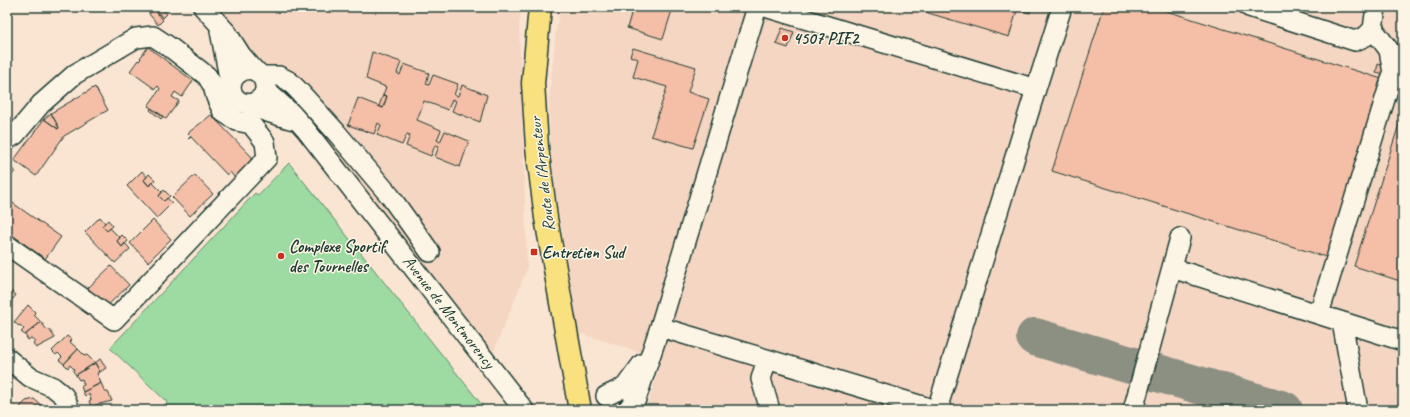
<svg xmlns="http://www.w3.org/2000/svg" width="1410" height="417" font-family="Caveat,sans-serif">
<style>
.built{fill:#f4d6c2}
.green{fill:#9ddba2;stroke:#5e8c6b}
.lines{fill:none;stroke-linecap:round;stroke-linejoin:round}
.taxiway{stroke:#8c9083;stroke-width:38}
.building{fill:#f4bea7;stroke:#1f3d34}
.minor-casing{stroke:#1f3d34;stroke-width:22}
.major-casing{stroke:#1f3d34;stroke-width:25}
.minor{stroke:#fcf5e5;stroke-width:19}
.major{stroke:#fae180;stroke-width:22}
.poi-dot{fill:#c8321e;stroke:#fcf5e5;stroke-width:1.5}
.labels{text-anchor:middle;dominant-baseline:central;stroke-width:3;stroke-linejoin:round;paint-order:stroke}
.poi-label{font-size:17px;font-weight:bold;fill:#1f3d34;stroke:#fcf5e5;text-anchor:start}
.street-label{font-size:17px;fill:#1f3d34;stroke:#fcf5e5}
</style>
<rect width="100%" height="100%" fill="#fae4d2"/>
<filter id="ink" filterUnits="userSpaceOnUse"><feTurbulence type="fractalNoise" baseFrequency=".025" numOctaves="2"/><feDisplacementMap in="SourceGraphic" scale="8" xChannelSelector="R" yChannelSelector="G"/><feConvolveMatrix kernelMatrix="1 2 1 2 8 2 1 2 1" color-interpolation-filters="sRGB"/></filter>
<g filter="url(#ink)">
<path class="built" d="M207,7h315l-3,16 8,246 -37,91z
M561,7h842v403h-757l16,-51 -83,-26 -24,-145 -5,-49 -1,-38 7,-70z"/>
<path class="green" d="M289,163l197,247h-326l7,-8 -57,-54 145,-155 3,2z"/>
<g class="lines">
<path class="taxiway" d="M1035,337l249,73"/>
</g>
<path class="building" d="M159,7h2l6,7 -4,4 -7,-8z
M633,7h40l-10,32 -36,-11z
M908,7h110l-9,30z
M1020,7h11l-1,6 -10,-3z
M1104,7h50l231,73 -56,178 -277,-87z
M154,9l9,11 -5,5 -9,-11z
M782,28l12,4 -6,16 -12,-4z
M148,47l45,34 -11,16 -7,-5 -3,5 7,4 -13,18 -18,-13 12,-17 -2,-3 -3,3 -25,-18 8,-11 1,1 2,-2 -1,-1z
M633,48l63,19 -8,25 21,7 -16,49 -42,-12 16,-49 -34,-10 5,-18 -8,-3z
M372,52l29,10 -4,11 3,2 4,-11 25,9 -3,11 3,1 4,-10 25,9 -4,11 4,1 4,-11 25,10 -7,27 -28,-11 4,-10 -4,-2 -4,11 -24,-9 -7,19 24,10 -4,10 3,2 5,-11 24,10 -9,26 -25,-10 4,-11 -4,-1 -4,11 -25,-10 4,-11 -3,-1 -5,11 -25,-10 4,-10 -3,-2 -4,11 -26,-9 10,-27 25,10 4,-12 -4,-1 3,-8 -20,-8z
M1378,64l12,3 -2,8 -12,-3z
M95,87l13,23 -44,26 -28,40 -22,-16 30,-41 14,10 1,-1 -8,-15z
M383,95l4,1 -4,12 -4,-2z
M151,108l12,8 -2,3 -11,-9z
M51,113l8,15 -1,1 -14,-10z
M211,115l44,45 -20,18 -5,-6 -3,3 -36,-38 -3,2 3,-3 -3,-3z
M1401,118h2v164l-49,-16z
M7,166l8,5 -8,11z
M142,171l5,6 -3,3 5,6 3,-4 10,10 -3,4 5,5 3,-3 5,5 -15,15 -30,-32z
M149,174l6,6 -6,6 -5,-6z
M195,175l18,19 -23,22 -18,-19z
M164,190l6,6 -6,5 -5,-5z
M7,199l54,38 -16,22 -38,-28z
M100,217l5,6 -3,3 5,5 3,-3 10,10 -3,3 5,6 3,-4 5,6 -15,14 -30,-31z
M108,220l5,6 -6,5 -5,-5z
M153,220l18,19 -23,23 -18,-19z
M122,235l6,6 -6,6 -5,-6z
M111,266l18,19 -23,22 -18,-19z
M7,289l9,6 -9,11z
M28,305l7,7 -1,3 7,7 -16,13 -4,-3 3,-3 -4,-4 -1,1 -5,-4z
M41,322l6,8 2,-1 6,9 -19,10 -3,-4 2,-3 -4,-3 -3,2 -3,-5z
M67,336l5,4 -2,2 8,7 -14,15 -5,-4 3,-3 -4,-4 -2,2 -4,-4z
M78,349l7,7 2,-1 8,8 -19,12 -3,-4 1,-2 -4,-4 -2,3 -4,-4z
M100,359l6,9 -6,4 -5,-9z
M95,363l5,9 -3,1 4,10 -18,9 -2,-6 3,-1 -2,-6 -3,1 -3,-5z
M101,383l4,9h3l4,9 -21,5 -2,-5 2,-1 -2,-6 -4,2 -2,-4z
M34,399l7,6 -3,4 1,1h-18l1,-1 -2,-2 6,-6z"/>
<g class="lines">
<defs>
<path id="minor" d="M203,7l24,26 14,22 14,16
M765,7l271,82
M1249,7l106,34 11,-5 7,-7
M220,31l11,57
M262,76h17l10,5 8,8 39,43 54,64 40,56
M265,86l5,8 21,19 15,17 218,280
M248,104c32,-5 13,-47 -9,-31 -5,3 -8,9 -8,16 1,5 4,9 8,12 3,2 6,2 9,3 5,1 9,4 14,6 10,4 22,7 32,10
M7,140l8,-5 26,-31 34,-30 61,-36 17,-2 18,12 36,28 6,10 3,11 7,15 14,9 14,3 14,18 2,16 -153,162 -107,-75
M1172,268l231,73
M1319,314l74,-241 -4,-23 -16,-21 3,-22
M1342,322l16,88
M660,327l266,80 1,3
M7,358l23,19 23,10 11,9 6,14
M767,359l-6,20 9,31
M606,396l19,-9 17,-23
M627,410l9,-11 24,-72 97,-320
M942,410l-3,-7 97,-314 26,-82
M1133,410l47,-172"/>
<path id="major" d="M540,7l-7,76 4,64 9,71 34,192"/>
</defs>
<use href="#minor" class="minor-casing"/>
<use href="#major" class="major-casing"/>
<use href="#minor" class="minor"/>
<use href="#major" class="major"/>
</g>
</g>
<g class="poi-dot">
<circle cx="785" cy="38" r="4"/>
<rect x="530" y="248" width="8" height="8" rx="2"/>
<circle cx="281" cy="256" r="4"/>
</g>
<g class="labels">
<g class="poi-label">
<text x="793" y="38">4507 PIF2</text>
<text x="289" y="246">Complexe Sportif<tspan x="289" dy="20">des Tournelles</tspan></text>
<text x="542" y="252">Entretien Sud</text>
</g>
<g class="street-label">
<text transform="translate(542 174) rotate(-97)">Route de l'Arpenteur</text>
<text transform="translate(449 312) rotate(52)">Avenue de Montmorency</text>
</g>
</g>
<rect width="1410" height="417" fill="none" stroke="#fcf5e5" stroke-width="24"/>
<rect x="12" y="12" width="1386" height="393" fill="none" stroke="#1f3d34" stroke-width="1.5" filter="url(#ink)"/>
</svg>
